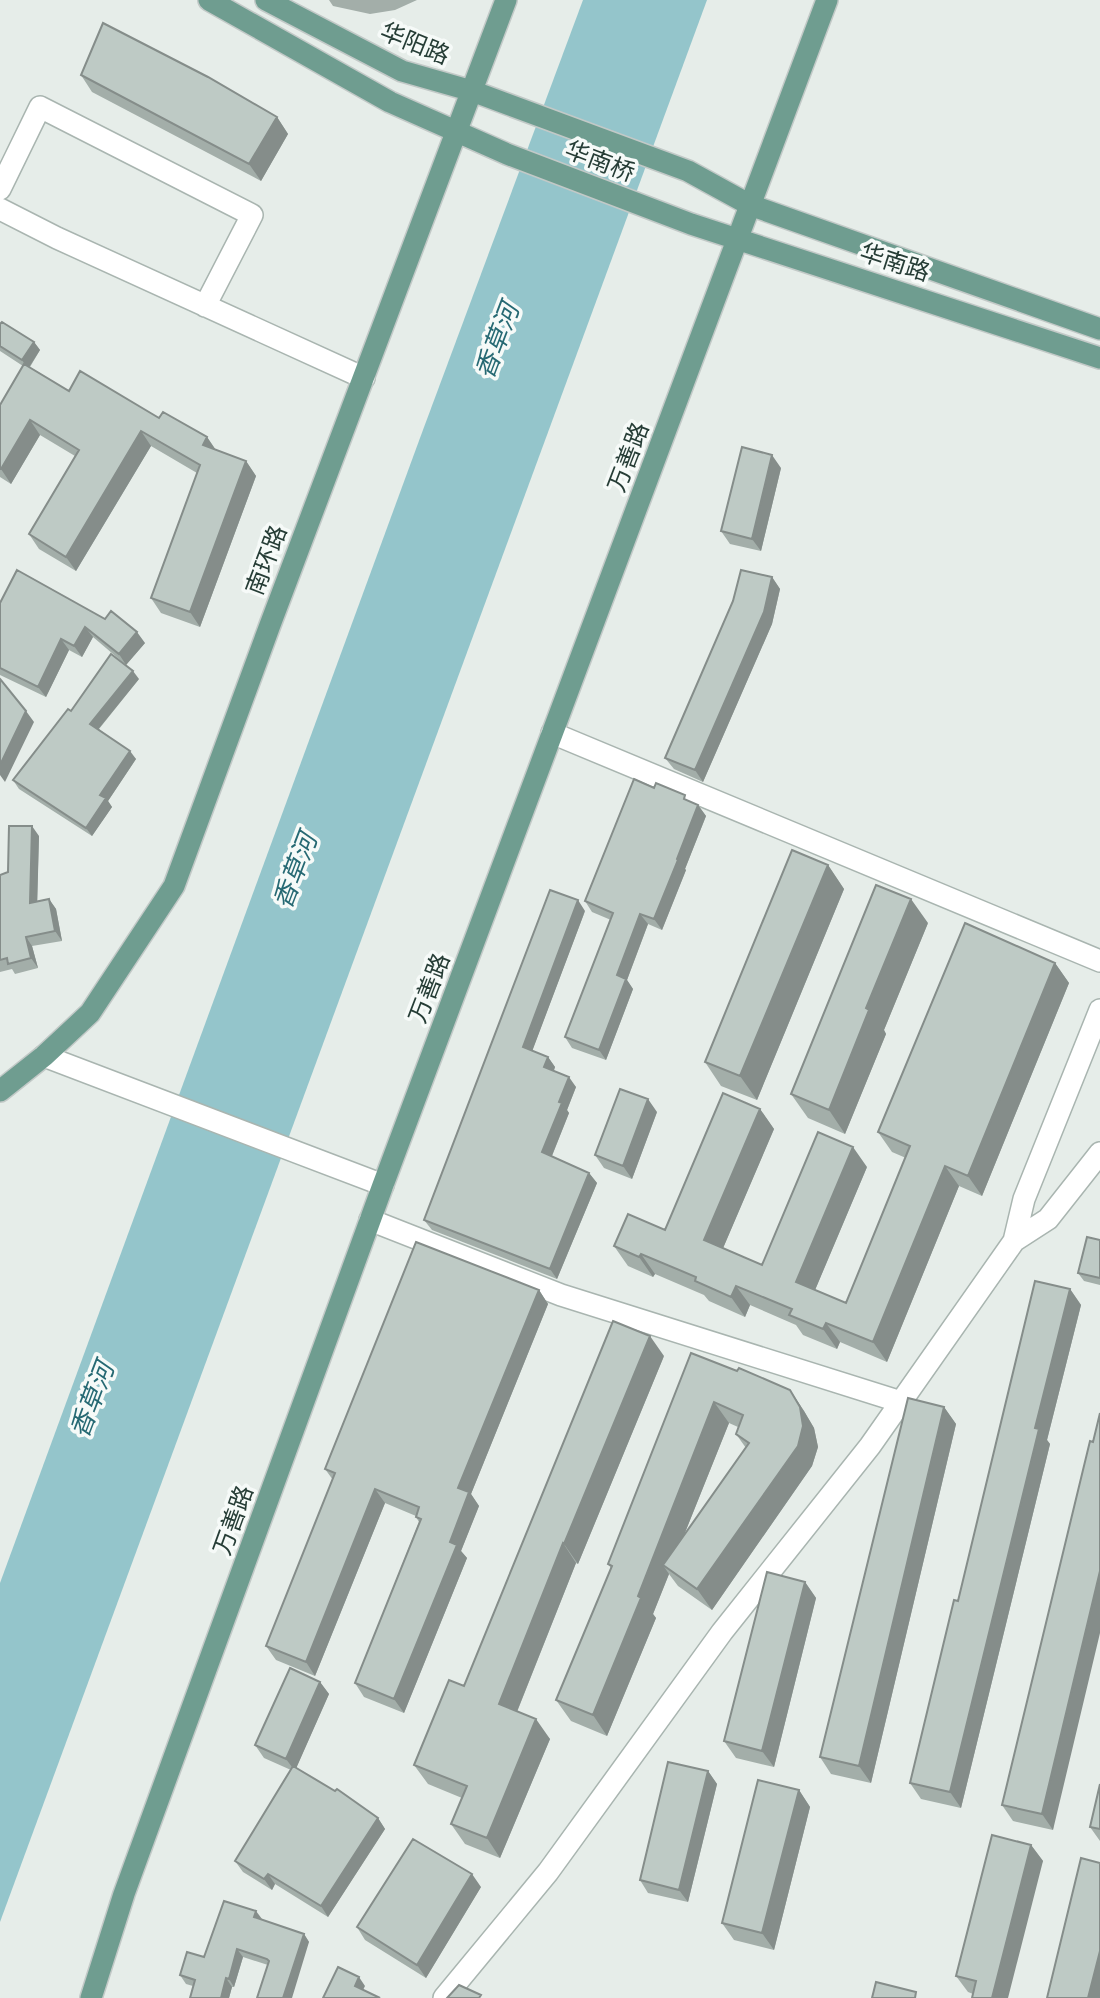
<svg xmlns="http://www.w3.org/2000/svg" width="1100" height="1998" font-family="'DM Sans','Noto Sans SC',sans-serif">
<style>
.water{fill:#94c5cb}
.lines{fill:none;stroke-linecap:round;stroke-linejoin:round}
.minor-casing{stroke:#a9b5b0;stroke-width:24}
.major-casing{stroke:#c2c9c7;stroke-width:24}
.minor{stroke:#fff;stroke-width:21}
.major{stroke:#6f9d90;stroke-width:21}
.wall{fill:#a3aea9;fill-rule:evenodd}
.shaded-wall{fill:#858d8a}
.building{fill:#becac5;stroke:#858d8a;stroke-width:2}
.labels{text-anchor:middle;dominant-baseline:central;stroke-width:7;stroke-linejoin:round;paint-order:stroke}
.street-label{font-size:24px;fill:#263d36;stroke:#f6faf8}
.water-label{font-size:26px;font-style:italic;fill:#266973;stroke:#f6faf8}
</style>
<rect width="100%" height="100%" fill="#e6ede9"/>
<path class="water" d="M583,0h124l-707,1922v-339l420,-1145z"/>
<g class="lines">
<defs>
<path id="minor" d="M0,189l40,-82 212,108 -47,91
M0,209l57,29 307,140
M552,733l548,228
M44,1056l339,129
M370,1220l191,75 340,107
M1014,1241l34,-22 52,-66
M444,1998l104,-126 174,-240 148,-186 144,-205 10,-42 76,-189"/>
<path id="major" d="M209,0l181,102 117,52 184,70 409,134
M266,0l136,71 70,20 216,80 62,34 350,124
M0,1091l44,-35 46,-43 84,-127 96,-261 236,-625
M91,1998l33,-104 259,-709 444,-1185"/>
</defs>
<use href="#minor" class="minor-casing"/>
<use href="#major" class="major-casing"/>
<use href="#minor" class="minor"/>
<use href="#major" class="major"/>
</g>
<path class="wall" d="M329,0h88l-22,10 -25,4 -37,-8z
M81,75l196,42 11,17 -27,47 -169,-89z
M0,324l34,18 6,8 -10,17 39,24 90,27 48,19 9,13 30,11 10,15 -56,151 -39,-14 -10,-15 46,-125 -46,-27 -75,125 -37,-22 -10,-15 46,-78 -35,-21 -29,49 -11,-7v-72l23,-39 -23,-15z
M781,468l-20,83 -31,-7 -9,-13z
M772,577l8,12 -8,35 -69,158 -29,-13 -9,-11z
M0,603l145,40 -19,22 -33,-28 -11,20 -13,-7 -23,47 -46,-22z
M139,679l-40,50 37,30 -28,42 4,6 -20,29 -73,-47 -6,-9 58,-69z
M690,802l8,3 8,11 -21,53 1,1 -24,60 -14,-6 -21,56 6,9 -27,71 -34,-12 -7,-11 46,-117 -19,-8 -7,-11z
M39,836l-2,65 12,-2 7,10 6,32 -30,5 6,22 -23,6 -3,-5 -12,3v-97l8,-3z
M828,865l16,24 -87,211 -36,-14 -16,-24z
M585,911l-53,140 16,6 7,10 -1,4 22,16 -9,23 2,3 -17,43 37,17 8,10 -40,96 -125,-49 -8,-10z
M928,923l-44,107 2,4 -41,100 -37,-16 -17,-24z
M1055,963l14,20 -87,213 -23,-10 -72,176 -47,-20 -3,7 -34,-14 -7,-10 -46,-20 -5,12 -36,-16 -5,-6 -49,-21 -2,3 -25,-11 -14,-20 51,-16 95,-121 14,20 -51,119 39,17 105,-98 -52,123 31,13 60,-145 -14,-6 -14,-20z
M657,1112l-25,67 -28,-11 -9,-13z
M1100,1240v45l-16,-4 -6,-8z
M1070,1289l11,16 -34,135 3,4 -89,364 -40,-9 -11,-16 48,-182z
M539,1290l9,14 -77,190 8,12 -18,45 6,7 -63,155 -40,-16 -9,-14 64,-161 -3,-5v-1l-31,-13 -70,173 -39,-16 -10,-14 67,-166 -8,-11z
M691,1353l46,18 53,19 14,21 10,17 4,19 -6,19 -100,144 -34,-24 -9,-12 -16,40 3,4 -49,118 -36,-15 -15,-21 55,-132 -3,-4zM729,1423l9,4 -2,7 10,14 -62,87z
M664,1356l-86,208 -2,-1 -59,149 33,27 -50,119 -35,-14 -14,-20 11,-26 -34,-14 -14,-19 50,-79z
M944,1407l12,17 -85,359 -40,-9 -11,-17z
M1093,1442l-40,388 -40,-9 -11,-16z
M805,1582l11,16 -42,169 -38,-9 -12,-17z
M320,1682l9,12 -33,74 82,50 7,11 -57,88 -53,-33 -3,6 -29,-18 -8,-11 56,-91 -27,-12 -9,-13z
M708,1771l9,13 -29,118 -40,-9 -8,-13z
M1100,1784v57l-10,-14z
M799,1790l11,17 -36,143 -40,-10 -12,-17z
M1031,1845l12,16 -70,133 -5,-2 -12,-16z
M481,1887l-55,91 -61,-38 -8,-13z
M261,1920l43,14 5,8 -41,23 -25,-8 -9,30h-2l-3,11h-39l3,-12 -7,-2 -6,-9 24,-18z"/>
<path class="shaded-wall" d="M277,117l11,17 -27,47 -12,-17z
M34,342l6,8 -12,19 -6,-9z
M30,420l10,15 -29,49 -10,-15z
M141,431l10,15 -75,125 -10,-14z
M207,437l10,15 -14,-7z
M772,455l9,13 -20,83 -9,-12z
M246,461l10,15 -56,151 -10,-15z
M772,577l8,12 -8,35 -69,158 -8,-12z
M85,627l8,10 -11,20 -8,-11z
M137,632l8,11 -19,22 -7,-11z
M61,639l8,11 -23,47 -8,-10z
M133,671l6,8 -43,53 -6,-8z
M26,711l8,11 -29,60 -5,-7v-10z
M130,751l6,8 -28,42 4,6 -20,29 -6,-8 14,-33z
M698,805l8,11 -21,53 1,1 -24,60 -8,-11z
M32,826l7,10 -2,76 -7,-9z
M828,865l16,24 -87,211 -17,-24z
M49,899l7,10 6,32 -7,-10z
M911,899l17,24 -44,107 2,4 -41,100 -16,-24 37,-102z
M578,900l7,11 -55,146 -7,-10z
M640,914l8,10 -21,56 6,9 -27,71 -7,-10 18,-75z
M26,937l6,9 6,22 -7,-10z
M1055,963l14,20 -87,213 -14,-20z
M548,1057l7,10 -4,10 -7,-10z
M569,1077l7,10 -9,23 2,3 -20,50 -7,-11 17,-50z
M648,1099l9,13 -25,67 -9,-13z
M760,1109l14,20 -56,131 -14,-20z
M853,1147l14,20 -57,135 -14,-20z
M945,1166l14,20 -72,176 -14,-20z
M589,1173l8,10 -40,96 -7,-10z
M641,1254l14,20 -2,3 -14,-20z
M736,1286l14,19 -5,12 -14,-20z
M1070,1289l11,16 -34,135 3,4 -89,364 -11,-16 85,-364z
M539,1290l9,14 -77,190 8,12 -18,45 6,7 -63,155 -10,-14 64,-211z
M826,1323l14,19 -3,7 -14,-20z
M650,1336l14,20 -86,208 -14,-20z
M790,1390l14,21 10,17 4,19 -6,19 -100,144 -15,-21z
M714,1402l15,21 -59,147 -7,-5 6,9 -16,40 3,4 -49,118 -14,-21 45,-119z
M944,1407l12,17 -85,359 -12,-17z
M375,1489l10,14 -70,173 -9,-14z
M563,1543l13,20 -64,161 -13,-20z
M1100,1571v62l-47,197 -11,-16z
M805,1582l11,16 -42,169 -12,-16z
M320,1682l9,12 -34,77 -9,-12z
M536,1719l14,20 -50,119 -13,-20z
M708,1771l9,13 -29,118 -9,-12z
M799,1790l11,17 -36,143 -12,-17z
M378,1818l7,11 -57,88 -7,-11z
M1031,1845l12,16 -35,137h-16z
M268,1874l7,10 -3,6 -8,-11z
M472,1874l9,13 -55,91 -9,-13z
M256,1911l6,8 -8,-2z
M304,1934l5,8 -17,56h-9z
M237,1949l6,8 -9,30 -5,-8z
M1100,1951v47h-12z
M359,1977l6,9 -4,8 -6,-8z
M226,1978l6,9 -3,11h-8z"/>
<path class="building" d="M103,23l105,54 69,40 -28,47 -168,-89z
M2,322l32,20 -12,18 -22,-14v-22z
M24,364l45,27 11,-20 79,47 4,-6 44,25 -4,8 43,16 -56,151 -39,-14 49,-133 -59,-34 -75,126 -37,-23 50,-84 -49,-30 -29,49h-1v-64z
M742,447l30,8 -20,84 -31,-8z
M17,570l88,49 6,-8 26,21 -18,22 -34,-27 -11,19 -13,-7 -23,48 -38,-19v-65z
M741,570l31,7 -8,35 -69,158 -30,-12 68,-157z
M111,654l22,17 -43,53 40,27 -30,44 6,3 -20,30 -73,-48 55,-71 3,2z
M0,679l26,32 -26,54z
M634,779l20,9 2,-5 29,12 -1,4 14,6 -21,54 1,1 -24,59 -14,-5 -23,61 9,4 -27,71 -34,-13 48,-124 -28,-12z
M9,826h23l-2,77 19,-4 6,32 -29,6 5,21 -23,6 -1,-6 -7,2v-85l8,-3z
M792,850l36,15 -88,211 -35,-14z
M876,885l35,14 -45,109 3,2 -40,100 -38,-16z
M550,890l28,10 -55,147 25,10 -4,10 25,10 -10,25 3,1 -20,49 47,21 -39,96 -126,-49z
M965,923l90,40 -87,213 -23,-10 -72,176 -47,-19 -3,6 -34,-14 3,-6 -56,-23 -5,11 -36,-16 1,-4 -55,-23 -2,3 -25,-11 14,-32 37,16 58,-137 37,16 -56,131 58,25 56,-133 35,15 -57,135 50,21 64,-157 -32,-14z
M620,1089l28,10 -25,67 -28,-11z
M1087,1237l13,3v38l-22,-5z
M416,1242l123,48 -81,198 11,4 -19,50 7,3 -63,154 -39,-16 66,-164 -5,-2 3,-10 -44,-18 -69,173 -40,-16 69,-173 -10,-4z
M1035,1281l35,8 -35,139 4,1 -89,363 -40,-9 44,-183 4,1z
M613,1321l37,15 -86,208 -1,-1 -64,161 37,15 -49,119 -36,-14 16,-38 -53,-21 35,-85 15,6z
M691,1353l46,18 2,-3 51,22 10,17 3,19 -5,20 -101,143 -34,-24 86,-122 -13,-9 7,-19 -29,-13 -76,194 3,2 -48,117 -37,-15 56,-134 -4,-2z
M908,1398l36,9 -85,359 -39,-9z
M1100,1413v158l-58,243 -40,-9 88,-364 3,1z
M767,1572l38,10 -43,169 -38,-10z
M290,1668l30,14 -34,77 -31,-14z
M668,1762l40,9 -29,119 -39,-10z
M293,1766l42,25 2,-2 41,29 -57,88 -53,-32 -4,5 -29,-18z
M758,1780l41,10 -37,143 -40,-10z
M1100,1784v45l-10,-2z
M992,1835l39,10 -39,153h-20l4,-17 -20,-5z
M413,1839l59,35 -55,91 -60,-38z
M1081,1858l19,5v88l-12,47h-41z
M224,1901l32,10 -2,6 50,17 -21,64h-26l12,-37 -2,-2 -30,-10 -8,30 -3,-1 -5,20h-31l5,-18 -15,-5 7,-23 17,5z
M338,1967l21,10 -4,9 25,12h-57z
M876,1982l40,10 -1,6h-43z
M459,1985l22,10 -2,3h-32z"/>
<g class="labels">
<g class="street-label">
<text transform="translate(415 43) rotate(22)">华阳路</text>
<text transform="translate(600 161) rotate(21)">华南桥</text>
<text transform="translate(895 262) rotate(18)">华南路</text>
<text transform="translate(628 457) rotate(-69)">万善路</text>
<text transform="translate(266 560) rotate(-69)">南环路</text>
<text transform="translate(429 988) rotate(-69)">万善路</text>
<text transform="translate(233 1520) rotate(-70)">万善路</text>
</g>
<g class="water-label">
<text transform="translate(497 341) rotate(-69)">香草河</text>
<text transform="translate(295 871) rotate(-69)">香草河</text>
<text transform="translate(92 1400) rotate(-69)">香草河</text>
</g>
</g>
</svg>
